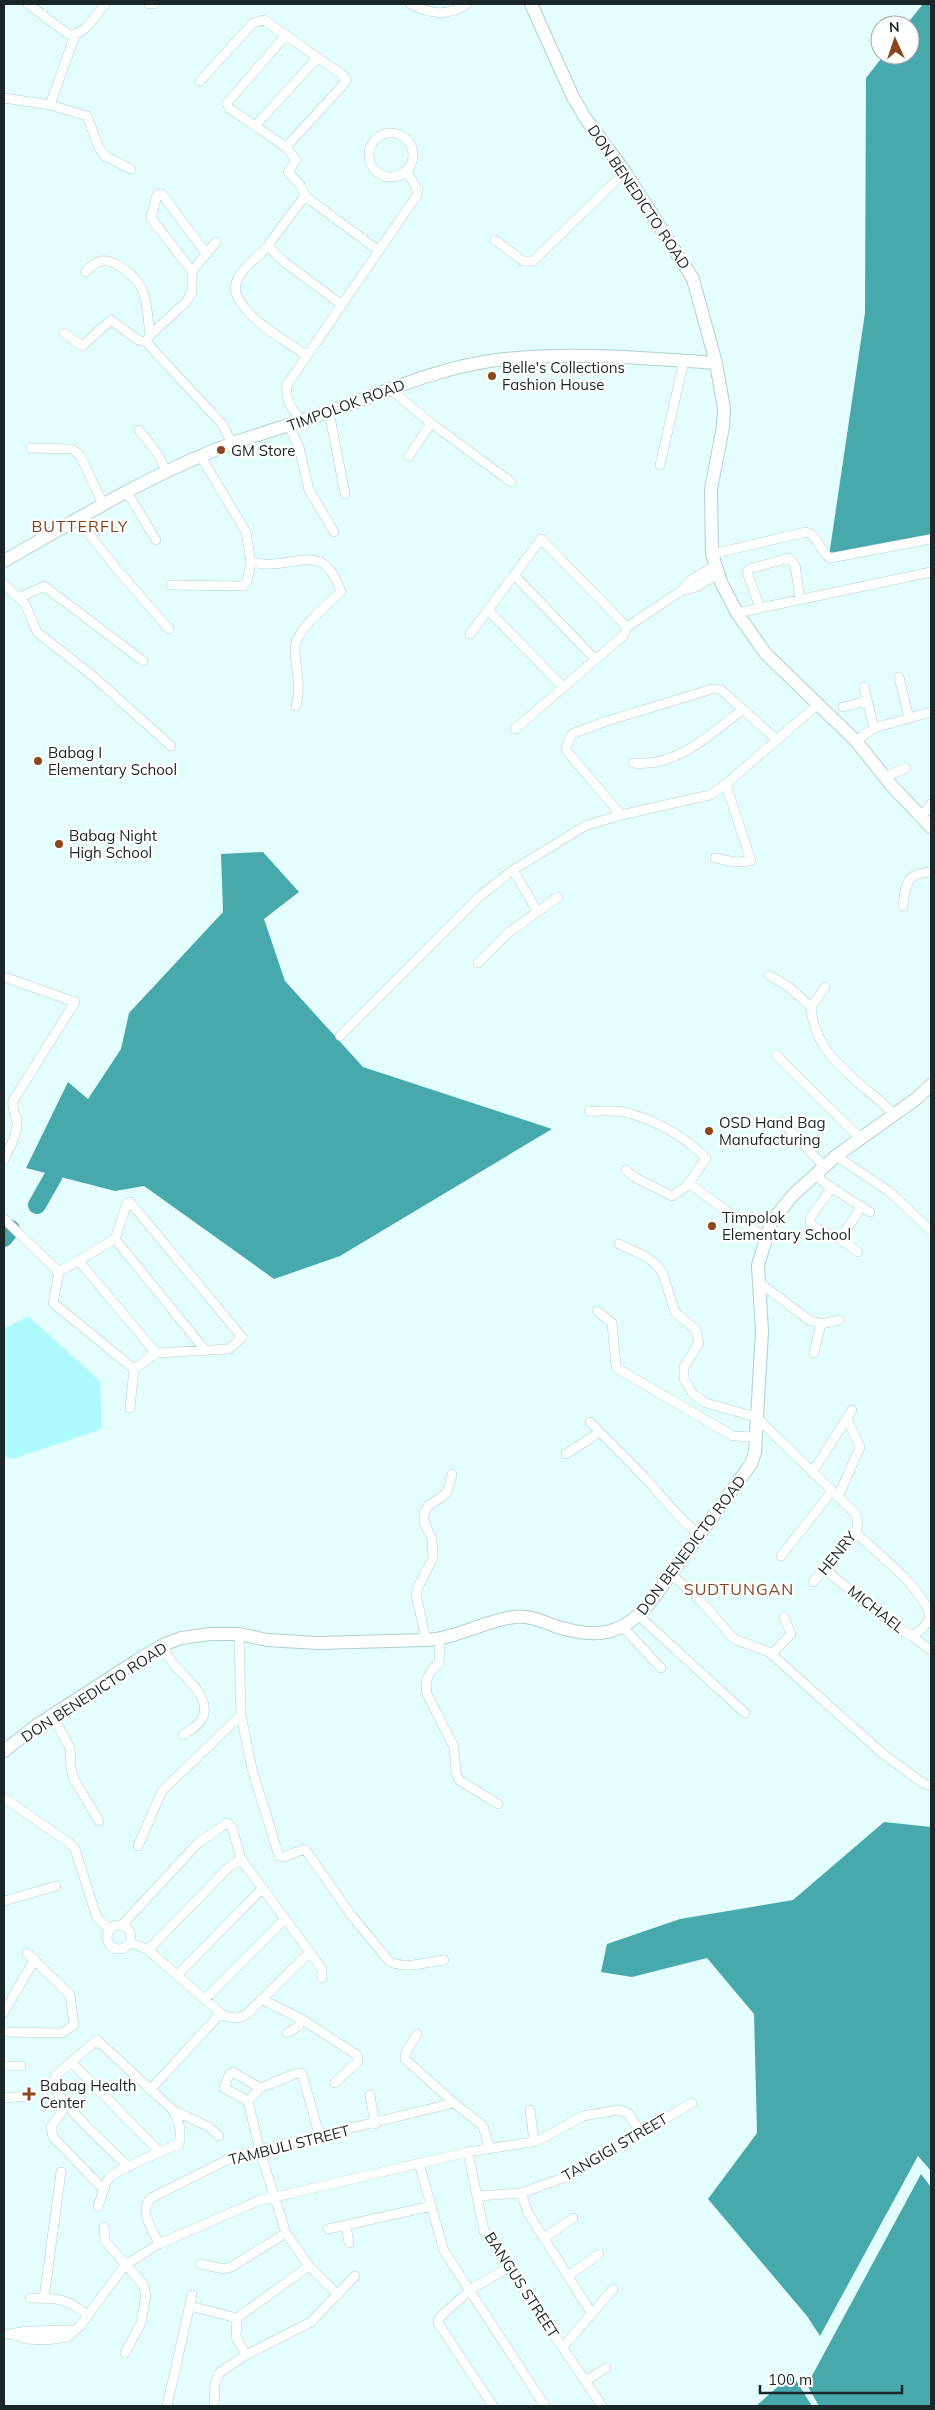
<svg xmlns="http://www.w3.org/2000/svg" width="935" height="2410" font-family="Mulish,sans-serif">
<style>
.green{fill:#aef9fc}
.water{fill:#48a9ad}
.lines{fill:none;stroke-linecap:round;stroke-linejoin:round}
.river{stroke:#48a9ad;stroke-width:18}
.street-casing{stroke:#b0cfd0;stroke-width:10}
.secondary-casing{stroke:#b0cfd0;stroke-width:14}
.street{stroke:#fff;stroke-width:9}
.secondary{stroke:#fff;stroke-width:12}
.poi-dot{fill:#8b461b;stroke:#fff;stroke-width:2}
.labels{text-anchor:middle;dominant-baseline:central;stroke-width:4.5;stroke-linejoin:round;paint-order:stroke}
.street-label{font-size:15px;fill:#1a2627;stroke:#fff}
.poi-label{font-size:15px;fill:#1a2627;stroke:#fff;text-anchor:start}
.neighbourhood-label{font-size:16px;letter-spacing:1px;fill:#83451e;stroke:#fff}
</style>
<rect width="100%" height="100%" fill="#e4fefe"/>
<path class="green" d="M28,1316l72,65 2,48 -90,30 -8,-4v-126z"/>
<path class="water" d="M923,4h8v532l-102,20 36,-243 1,-235 18,-23h26v-30h-4z
M263,852l36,40 -35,27 21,62 78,86 189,62 -212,127 -66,23 -130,-93 -29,5 -89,-23 42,-86 20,17 33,-50 8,-36 94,-101 -2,-58z
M884,1822l47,5v344l-13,-15 -98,180 -13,-20 -99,-117 49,-66 -3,-119 -47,-56 -75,19 -31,-5 6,-28 73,-25 113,-19z
M921,2174l10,13v219h-112l-12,-21z
M792,2374l20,32h-56z"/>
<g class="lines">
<path class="river" d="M37,1205l17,-30
M4,1238l7,-9"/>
<defs>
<path id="street" d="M28,4l40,30c17,3 27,-19 37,-30
M149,4h5
M410,4c20,10 37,13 57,0
M286,35l-59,68 2,5 57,39
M200,81l53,-58 11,-3 80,56 2,4 -3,5 -57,62 10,13 -8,12 13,14 4,10 74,55
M4,98l46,7 37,11 12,32 6,8 26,13
M50,105l25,-70
M256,125l62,-68
M369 155a22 22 0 1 1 44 0a22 22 0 1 1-44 0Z
M305,196c-13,16 -25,33 -37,50 -10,12 -40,30 -31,50 13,26 47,43 70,60
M495,240l28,21h10l92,-89
M216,242l-24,29v21l-6,10 -36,33 -4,7 77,83 9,19
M268,246l15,15 59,44
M192,271l-41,-53 6,-23 5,-1 44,59
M85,272c5,-4 10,-10 16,-11 14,-3 35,16 41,28 6,14 6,31 8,46
M64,333l18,13 29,-26 27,20 8,2
M391,390l40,33 80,59
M329,412l16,82
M302,421c-10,-12 -17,-20 -15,-36l130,-190 1,-5 -12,-20
M289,426l10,21 10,43 25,42
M139,430l18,23 10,19
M31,448l41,1 8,6 23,49
M409,456l22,-33
M201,457l45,75 5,30c42,11 71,-27 90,30 -13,11 -46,39 -46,56 0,21 7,37 1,58
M660,465l24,-104
M127,492l29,48
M78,520l38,48 53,61
M712,554l94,-22c12,3 13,19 24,26l101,-19
M514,575l81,84
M4,584l21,20 12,28 57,45 77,69
M171,585l72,1 4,-4 4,-20
M681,591l16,-4 21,-13
M19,598l25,-12 99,75
M760,608l-13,-36 2,-3 40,-11 6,7 5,34
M488,610l75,77
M737,613l194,-41
M470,634l71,-95 86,88
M899,677l10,41
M864,687l10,41
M843,707l24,-6
M515,729l109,-94 3,-8 54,-36 10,-11 23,-14
M856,741l18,-13 57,-16
M633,763c43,5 78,-29 110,-54
M885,777l21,-9
M621,815l-54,-64 -1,-4 6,-13 32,-12 108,-33h8l57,51
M921,817l10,-13
M715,858l20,4 16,-1 -25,-77
M513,870l24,41
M903,906c3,-21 2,-33 28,-34
M478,963l30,-30 50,-36
M769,975l20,12 22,20
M4,977l71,25 -62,99c-2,10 5,15 4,24 0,11 -9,25 -13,35
M825,987l-14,20c3,51 51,75 83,107
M340,1036l139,-139 34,-27 72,-44 36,-11 89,-20 16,-11 91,-79
M776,1055l84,83
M589,1111c12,1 27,-2 39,2 29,8 57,24 78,45l-19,28 -15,10 -38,-19 -8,-7
M782,1122l42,44
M836,1156l54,36 41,39
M815,1174l12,11 43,27
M688,1183l65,47 13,6
M832,1187l-21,30 -1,5 6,6 24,11 18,13
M4,1219l55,53
M115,1239l90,111
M840,1239l22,-33
M619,1244l26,12 12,9 6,9 12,38 21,18 3,13 -15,24v12l9,15 13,9 50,14 99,96 3,9 -2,11 -43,49
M79,1261l77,92
M760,1283l49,37 12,4 18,-4
M597,1311l15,12 4,43 2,3 115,67 23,1
M814,1353l7,-29
M130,1408l4,-39 22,-16 73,-4 13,-12 -112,-135 -3,1 -12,36 -56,33 -6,31 81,66
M590,1422c18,19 38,38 57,58 17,19 32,39 53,55
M566,1454l34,-22
M812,1473l40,-63
M838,1497l22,-50 -13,-28
M781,1556l51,-65
M824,1569l74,59 14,8 9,-6 9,-11c-1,-26 -54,-67 -74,-86
M671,1574l29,26 34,39 35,13 113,101 39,29 10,4
M639,1616l106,97
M623,1627l38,41
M239,1634l2,81 11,54 27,87 4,1 22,-8 46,66 38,46c15,9 38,1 55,-1
M912,1636l18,14
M440,1639l-1,24 -8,8 -5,10 1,13 27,53 2,25 3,8 39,24
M426,1640l-10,-46 3,-9 14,-27 -1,-19 -8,-17v-8l4,-8 19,-13 5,-19
M163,1645c2,6 5,12 9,17 11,15 39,33 31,55 -3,8 -14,14 -20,18
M772,1654l19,-20 -7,-17
M52,1715l18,33 1,20 3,11 25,42
M4,1798l64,44 7,7 22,69 13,11
M138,1846l24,-55 79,-76
M4,1901l52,-15
M122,1925l76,-82 29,-20 5,4 9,32 81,110v9
M107 1937a12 12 0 1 1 24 0a12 12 0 1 1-24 0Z
M130,1942l18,8 76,66c10,3 15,3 24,-3l62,-61
M148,1950l80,-82 13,-9
M177,1975l86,-87
M205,1999l80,-80
M261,1999l42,21 54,35 1,6 -23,22
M4,2012l31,-53
M4,2032l58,1 12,-8 -4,-30 -43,-42
M287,2033l10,-6 6,-7
M417,2034l-12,20v5l49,44 29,23 6,21
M71,2062l89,90
M4,2066h17
M150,2090l71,-77
M370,2095l5,29
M4,2098l23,-2
M248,2101l-24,-13 5,-13 4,-3 27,16
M67,2104l-16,23 2,10 51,53
M173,2110l36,17 10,9
M530,2110l4,31
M320,2137l-18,-63 -5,-1 -37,15 -12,13 12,50 26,82 23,33 29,29
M468,2152l16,79 118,175
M419,2163l25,88 101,155
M521,2193l7,20 64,101
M478,2196l43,-3 42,-15 129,-75
M98,2207c3,-9 6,-22 11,-29 5,-7 58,-29 70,-34 3,-14 0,-22 -6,-34l-76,-70 -41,35c-2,5 -3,7 -2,12 7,17 59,65 75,80
M346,2225l3,18
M104,2227l1,14 38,43 3,11 -5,28 -16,30
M328,2229l104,-23
M544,2238l29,-20
M159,2244c-6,-14 -21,-33 -8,-46l84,-42 219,-53
M201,2264l23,5 7,-2 55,-34
M568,2276l31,-22
M30,2298c25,0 38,0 57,17
M44,2298l17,-126
M190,2306l47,12
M237,2318l72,-52
M237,2318l-1,19 10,18
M12,2334l14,5 20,1 22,-3 12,-11 45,-61 34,-21 99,-43 210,-49 70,-11 45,-25 36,-6 9,3 12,19
M4,2335l23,-4 49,-1
M563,2347l50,-58
M585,2381l21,-13
M167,2406l25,-111
M214,2406l1,-22 5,-12 26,-17 65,-33 44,-46
M493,2406l-55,-83 1,-5 31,-28 39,-23"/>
<path id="secondary" d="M531,4l42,93 13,22 39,53 68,107 23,84 8,46 -1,18 -12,62 1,65 9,28 16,31 29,41 90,87 36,45 39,41
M4,561c74,-42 148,-88 229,-118 35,-12 70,-22 104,-34 52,-19 104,-42 160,-49 73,-9 146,-2 219,3
M4,1751l33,-26 101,-65 25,-15 18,-7 29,-4h29l28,6 51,3 108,-3c31,-2 58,-19 88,-23 14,-2 28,4 41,9 42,14 70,9 97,-26l99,-136 4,-12 7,-121 -4,-66 13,-42 21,-27 44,-40 80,-57 15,-14"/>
</defs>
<use href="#street" class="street-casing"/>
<use href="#secondary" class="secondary-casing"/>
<use href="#street" class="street"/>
<use href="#secondary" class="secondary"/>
</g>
<g class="poi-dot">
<circle cx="492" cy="376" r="5"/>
<circle cx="221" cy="450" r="5"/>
<circle cx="38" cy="761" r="5"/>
<circle cx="59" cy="844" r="5"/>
<circle cx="709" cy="1131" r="5"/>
<circle cx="712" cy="1226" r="5"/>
<path d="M26.5 2086.5h5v5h5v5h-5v5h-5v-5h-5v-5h5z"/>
</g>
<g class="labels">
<g class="street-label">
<text transform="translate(639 197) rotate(56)">DON BENEDICTO ROAD</text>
<text transform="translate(346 405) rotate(-20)">TIMPOLOK ROAD</text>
<text transform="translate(691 1545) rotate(-53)">DON BENEDICTO ROAD</text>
<text transform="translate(837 1553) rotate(-51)">HENRY</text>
<text transform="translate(876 1609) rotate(38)">MICHAEL</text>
<text transform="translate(94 1692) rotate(-33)">DON BENEDICTO ROAD</text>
<text transform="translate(289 2145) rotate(-14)">TAMBULI STREET</text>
<text transform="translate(615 2147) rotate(-30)">TANGIGI STREET</text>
<text transform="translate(522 2285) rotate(57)">BANGUS STREET</text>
</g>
<g class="poi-label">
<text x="502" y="367">Belle's Collections<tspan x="502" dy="17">Fashion House</tspan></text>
<text x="231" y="450">GM Store</text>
<text x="48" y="752">Babag I<tspan x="48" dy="17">Elementary School</tspan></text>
<text x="69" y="835">Babag Night<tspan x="69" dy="17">High School</tspan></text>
<text x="719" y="1122">OSD Hand Bag<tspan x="719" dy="17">Manufacturing</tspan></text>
<text x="722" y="1217">Timpolok<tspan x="722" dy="17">Elementary School</tspan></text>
<text x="40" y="2085">Babag Health<tspan x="40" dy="17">Center</tspan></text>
</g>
<g class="neighbourhood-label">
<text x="80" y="526">BUTTERFLY</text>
<text x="739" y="1589">SUDTUNGAN</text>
</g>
</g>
<rect width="935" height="2410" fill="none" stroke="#1a2627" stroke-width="10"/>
<g transform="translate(895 40) rotate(357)"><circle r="24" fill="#ffffff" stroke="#a3a8a9"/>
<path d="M0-4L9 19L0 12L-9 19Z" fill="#8b461b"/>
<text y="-8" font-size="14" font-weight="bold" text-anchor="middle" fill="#1a2627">N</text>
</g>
<path d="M760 2385v8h142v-8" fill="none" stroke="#1a2627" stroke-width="2.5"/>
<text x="768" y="2385" font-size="15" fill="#1a2627" stroke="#ffffff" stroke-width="4" paint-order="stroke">100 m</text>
</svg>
